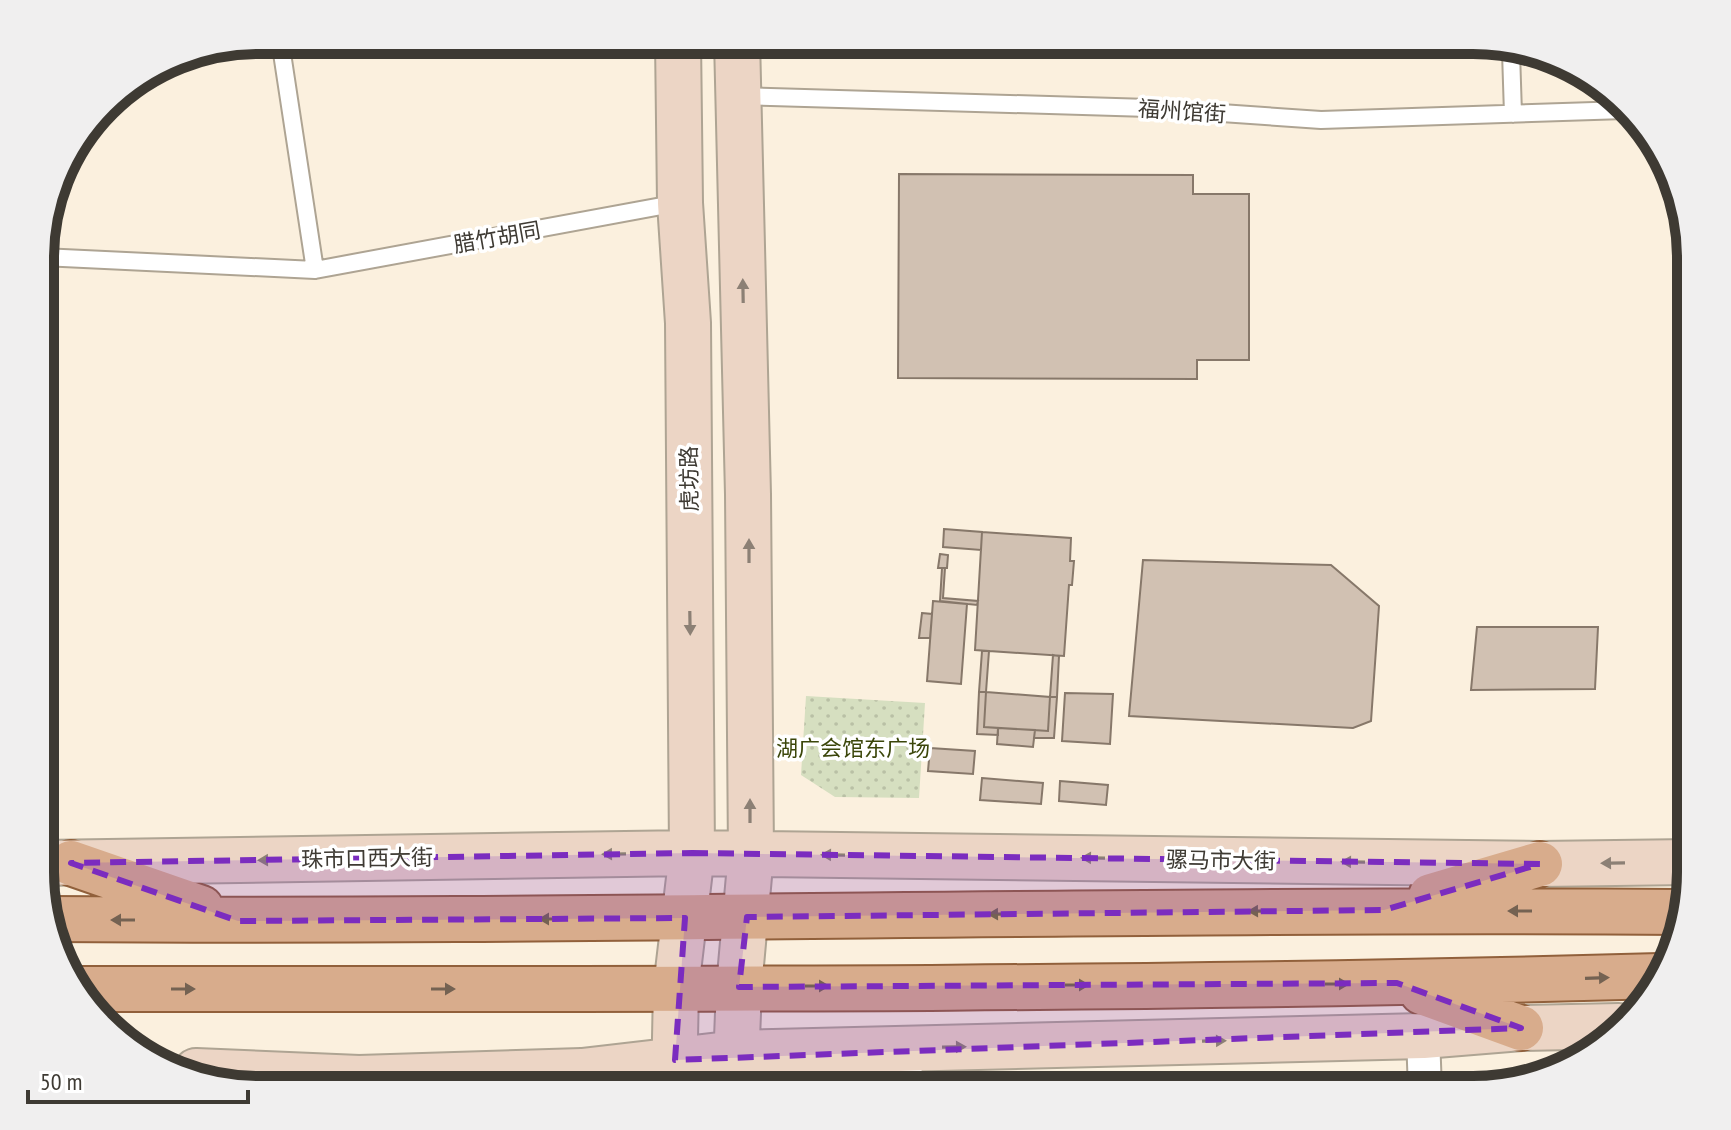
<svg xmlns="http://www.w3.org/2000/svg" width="1731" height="1130" font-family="'PT Sans Narrow','Noto Sans SC',sans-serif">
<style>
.park{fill:url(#park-dots)}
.building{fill:#d1c1b2;stroke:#87786a;stroke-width:2}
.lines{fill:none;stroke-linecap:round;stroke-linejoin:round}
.lane-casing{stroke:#aea493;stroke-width:20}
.street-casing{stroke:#aea493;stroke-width:36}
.secondary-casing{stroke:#aea493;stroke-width:48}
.primary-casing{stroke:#91603b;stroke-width:48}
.lane{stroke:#fff;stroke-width:16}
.street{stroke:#fff;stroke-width:32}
.secondary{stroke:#ecd5c5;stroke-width:44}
.primary{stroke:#d8ac8c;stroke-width:44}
.oneway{fill:#8c8075}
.oneway2{fill:#746252}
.marked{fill:#7b2cbf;fill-opacity:0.2;stroke:#7b2cbf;stroke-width:6;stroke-dasharray:16 10;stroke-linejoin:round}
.labels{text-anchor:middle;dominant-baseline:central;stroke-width:7;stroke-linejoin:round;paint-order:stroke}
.street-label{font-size:22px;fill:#3e3a33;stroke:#fff}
.park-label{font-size:22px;fill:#3b460a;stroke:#fff}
.rim{fill:none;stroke:#3e3a33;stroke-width:10}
</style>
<defs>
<pattern id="park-dots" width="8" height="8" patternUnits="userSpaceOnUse" patternTransform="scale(2)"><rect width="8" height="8" fill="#d6dfc0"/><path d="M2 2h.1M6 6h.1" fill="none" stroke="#b9c0a5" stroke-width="1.8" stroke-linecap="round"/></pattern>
</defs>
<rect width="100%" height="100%" fill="#fbf0de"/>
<path class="park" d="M806,696l119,7 -6,95 -84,-1 -34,-22z"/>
<path class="building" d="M899,174l294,1v19h56v166h-52v19l-299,-1z
M944,529l38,3 -1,18 -38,-3z
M982,532l89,6 -1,23h4l-2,24h-3l-5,71 -89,-6z
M940,554l8,1 -1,13h-9z
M1143,560l188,5 48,41 -8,115 -18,7 -224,-12z
M942,568h3l-2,30 35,3 -1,4 -37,-4z
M933,601l34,3 -6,80 -34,-3z
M922,613l10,1 -2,24h-11z
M1477,627h121l-3,62 -124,1z
M982,651h7l-3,41h-7z
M1053,655l6,1 -2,41h-7z
M979,692h7l-2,35 14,1v7l-21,-1z
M986,692l64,5 -2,34 -64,-4z
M1065,693l48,1 -3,50 -48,-3z
M1050,697h7l-3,41h-20l1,-8 13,1z
M998,728l37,2 -2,17 -36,-3z
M930,748l45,3 -2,23 -45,-3z
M982,778l61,5 -2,21 -61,-4z
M1060,781l48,4 -2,20 -47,-4z"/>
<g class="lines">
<defs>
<path id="lane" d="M280,40l35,230
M1511,52l2,62
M740,96l409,12 172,12 304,-10
M42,257l273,13 363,-67"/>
<path id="street" d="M1423,1036l2,54
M905,1048l1,42"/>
<path id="secondary" d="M42,863l650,-10 848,11 151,-2
M196,1071l163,7 223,-7 155,-18 686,-17 98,-8 98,-2
M674,1088l2,-100 16,-135 -4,-530 -8,-120 -2,-163
M735,1090l4,-103 12,-133 -3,-360 -11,-454"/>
<path id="primary" d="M71,863l130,45
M1431,896l109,-32
M49,919c544,4 1088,-11 1633,-7
M77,989c527,0 1055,2 1583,-13
M1422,992l99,36"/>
</defs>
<use href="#lane" class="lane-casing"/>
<use href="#street" class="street-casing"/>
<use href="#secondary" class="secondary-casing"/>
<use href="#primary" class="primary-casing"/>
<use href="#lane" class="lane"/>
<use href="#street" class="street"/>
<use href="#secondary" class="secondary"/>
<use href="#primary" class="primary"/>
</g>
<defs><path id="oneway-solid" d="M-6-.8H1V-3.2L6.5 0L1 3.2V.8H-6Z" transform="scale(2)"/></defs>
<g class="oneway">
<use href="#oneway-solid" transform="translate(743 291) rotate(-91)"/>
<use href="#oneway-solid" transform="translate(749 551) rotate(-90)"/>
<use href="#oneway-solid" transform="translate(690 623) rotate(89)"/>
<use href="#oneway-solid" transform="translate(750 811) rotate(-90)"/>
<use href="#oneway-solid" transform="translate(614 854) rotate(179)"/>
<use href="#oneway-solid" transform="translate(833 855) rotate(-179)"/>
<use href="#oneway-solid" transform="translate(1093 858) rotate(-179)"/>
<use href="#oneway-solid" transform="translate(270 860) rotate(179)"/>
<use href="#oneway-solid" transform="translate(1353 862) rotate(-179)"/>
<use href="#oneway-solid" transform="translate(1613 863) rotate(179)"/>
<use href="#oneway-solid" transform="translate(1214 1041) rotate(-1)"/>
<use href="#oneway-solid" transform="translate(954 1047) rotate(-1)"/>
</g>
<g class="oneway2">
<use href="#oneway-solid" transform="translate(1260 911) rotate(179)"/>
<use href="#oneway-solid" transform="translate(1520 911) rotate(-180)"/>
<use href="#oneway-solid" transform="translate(1000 914) rotate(179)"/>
<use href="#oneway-solid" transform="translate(551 919) rotate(180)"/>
<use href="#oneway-solid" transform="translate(123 920) rotate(-180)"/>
<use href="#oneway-solid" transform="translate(1597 978) rotate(-2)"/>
<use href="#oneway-solid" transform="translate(1337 984)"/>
<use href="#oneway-solid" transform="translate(1077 985)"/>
<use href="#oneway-solid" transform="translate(817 986)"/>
<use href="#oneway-solid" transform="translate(183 989)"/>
<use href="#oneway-solid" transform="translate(443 989)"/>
</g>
<path class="marked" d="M692,853l848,11 -156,46 -637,7 -8,70 658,-4 124,45 -846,32 10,-142 -447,3 -167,-58z"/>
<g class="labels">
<g class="street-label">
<text transform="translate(1182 111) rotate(4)">福州馆街</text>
<text transform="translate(497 237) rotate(-10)">腊竹胡同</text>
<text transform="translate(689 479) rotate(-91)">虎坊路</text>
<text transform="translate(367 858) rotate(-1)">珠市口西大街</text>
<text transform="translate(1221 860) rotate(1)">骡马市大街</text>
</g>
<g class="park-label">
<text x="853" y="748">湖广会馆东广场</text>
</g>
</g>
<path d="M0 0H1731V1130H0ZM258 54H1473A204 204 0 0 1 1677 258V872A204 204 0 0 1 1473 1076H258A204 204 0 0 1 54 872V258A204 204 0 0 1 258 54Z" fill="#f0efef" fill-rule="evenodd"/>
<path class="rim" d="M258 54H1473A204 204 0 0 1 1677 258V872A204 204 0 0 1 1473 1076H258A204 204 0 0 1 54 872V258A204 204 0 0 1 258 54Z"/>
<path d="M28 1090v12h220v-12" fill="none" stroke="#3e3a33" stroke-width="4"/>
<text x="40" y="1090" font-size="24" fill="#3e3a33" stroke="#ffffff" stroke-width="6" paint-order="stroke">50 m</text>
</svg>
